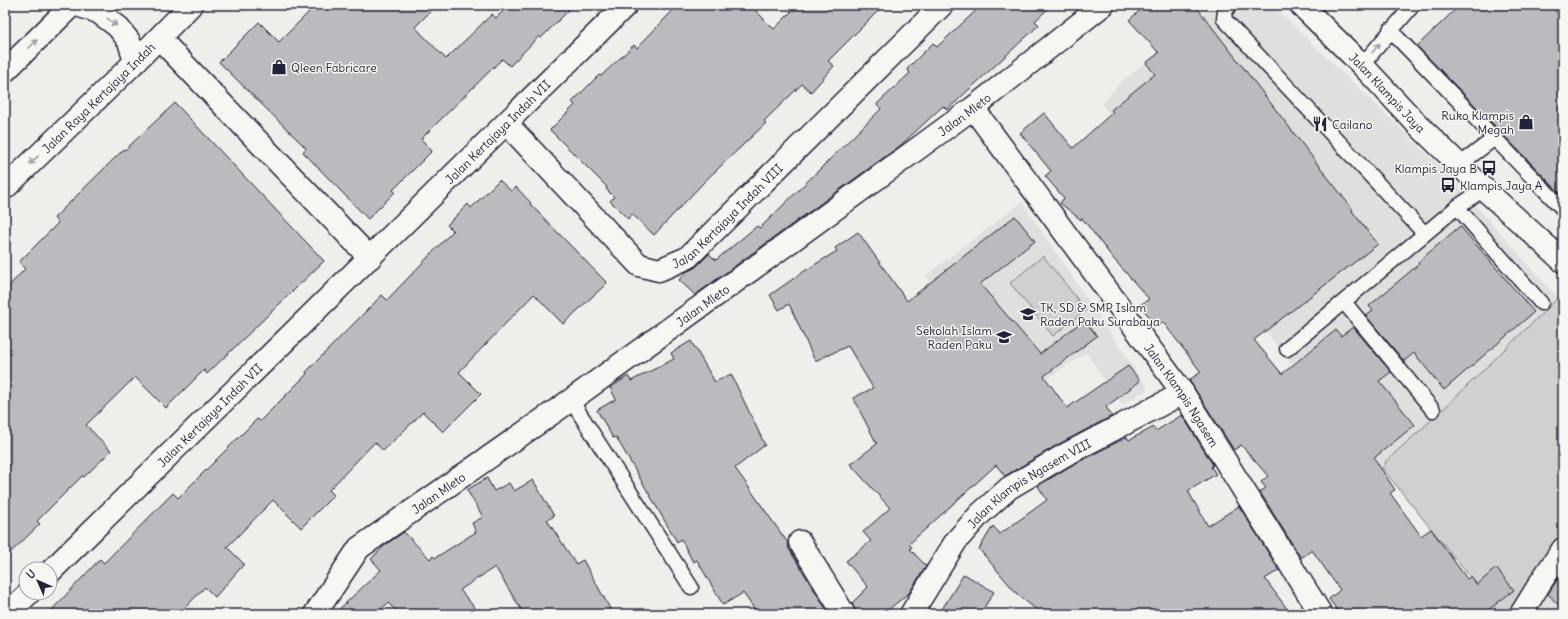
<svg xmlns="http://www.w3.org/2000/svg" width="1568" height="619" font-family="Delius,sans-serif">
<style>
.built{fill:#dfdfde}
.green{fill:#d0d0d1;stroke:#797986}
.building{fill:#bbbbbf;stroke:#22223b}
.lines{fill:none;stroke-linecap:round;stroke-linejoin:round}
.service-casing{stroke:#22223b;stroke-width:17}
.minor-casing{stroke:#22223b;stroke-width:25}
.secondary-casing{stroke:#22223b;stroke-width:25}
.primary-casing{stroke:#22223b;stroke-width:25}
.service{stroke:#f6f6f2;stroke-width:14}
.minor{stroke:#f6f6f2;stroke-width:22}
.secondary{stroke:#f6f6f2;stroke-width:22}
.primary{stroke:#f6f6f2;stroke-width:22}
.oneway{stroke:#9797a0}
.labels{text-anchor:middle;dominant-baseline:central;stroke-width:3;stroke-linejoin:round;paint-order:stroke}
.poi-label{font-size:12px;fill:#22223b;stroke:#f6f6f2;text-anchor:start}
.street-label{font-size:12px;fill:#22223b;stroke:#f6f6f2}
</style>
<rect width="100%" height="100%" fill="#eeeeeb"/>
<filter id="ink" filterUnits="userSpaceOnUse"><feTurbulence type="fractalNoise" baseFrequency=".025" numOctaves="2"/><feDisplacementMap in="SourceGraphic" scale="8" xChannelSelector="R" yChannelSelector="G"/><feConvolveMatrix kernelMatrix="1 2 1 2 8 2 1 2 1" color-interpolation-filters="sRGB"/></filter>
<g filter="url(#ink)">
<path class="built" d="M1216,5h56l174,167 112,126 -176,170 -11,8 -269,-372 18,-21z
M1022,202l126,187 -26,16 -36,-52 -61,41 -100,-118z
M1563,549v65h-33z"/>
<path class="green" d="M1043,256l43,54 -33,26 -43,-53z
M1558,298l5,6v245l-44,53 -19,12 -118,-146 4,-4 -1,-2 53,-48z"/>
<path class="building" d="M316,5h121l-22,22 31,32 46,-45 4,4 13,-13h65l-33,33 -2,-2 -29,30 -8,-7 -81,80 11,12 -39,39 2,2 -27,27 -65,-67 3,-4 -87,-86 40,-40 20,20z
M678,5h72l24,24 24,-24h86l-56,56 6,5 -23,26 -9,-8 -38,37 2,2 -62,59 -50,53 -22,-21 -4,5 -18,-18 4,-4 -8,-8 1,-2 -57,-57 25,-25 -3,-3 27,-27 2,1 33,-31 3,3z
M982,5h70l-17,16 4,4 -92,85 -4,-4 -42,39 -206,150 -16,-15 7,-8 10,-5 13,-13 7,6 41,-34 3,2 121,-119 -4,-5 33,-31 -3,-4 26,-26 4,4z
M1146,5h49l158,205 -1,1 26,33 -124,96 28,34 54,-44 5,6 12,-9 38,45 -12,9 36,44 -41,33 21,32 -5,3 31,43 10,-7 36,50 4,-3 6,9 19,-17 18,22 -31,24h-143l-11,-15 11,-9 -28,-40 -11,8 -41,-66 6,-4 -5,-6 7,-6 -27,-31 -7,5 -45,-70 12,-8 -38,-50 -6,5 -17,-22 9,-6 -37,-42 -30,-39 -1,2 -21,-17 4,-5 -19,-22 6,-5 -31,-38 24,-20 29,35 40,-36 -2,-2 44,-36 -9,-11 13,-10 -30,-33z
M1460,5h91l12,16v175l-146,-150z
M175,103l149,158 -117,113 -3,-4 -38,38 -31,-31 -49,48 25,26 -27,26 -2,-1 -45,45 3,3 -35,34v-268l20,-21 -6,-7 39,-39 -4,-5 70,-69 1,1z
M499,180l12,11 5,-4 15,16 -1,1 77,79 -44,41 -29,-30 -75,78 22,22 -38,38 -20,-20 -40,39 -8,-9 -46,48 5,5 -33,33 -28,-28 -46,47 17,17 -29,33 -10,-10 -26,27h-131l52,-55 4,4 69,-70 5,5 79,-79 3,2 47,-47 -1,-2 76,-77 5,5 66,-69 -6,-6 21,-21 3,4z
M1015,216l20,25 -55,43 60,70 44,-34 13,16 -53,40 23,32 61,-42 12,15 -34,26 6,9 -55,29 -52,31 -9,-11 -87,79 3,3 -2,2 16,17 -17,27 -26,21h-27l-4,-11 16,-16 -22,-26 25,-20 -8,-9 27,-24 -40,-44 27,-20 -24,-46 20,-10 -25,-42 -33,15 -26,-57 -10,6 -9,-15 33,-23 34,-21 -2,-3 23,-16 49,69z
M1460,226l74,86 -90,78 -30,-37 -10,8 -38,-45 7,-5 -4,-5 50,-42 -1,-2z
M691,341l24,41 16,-8 34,71 -30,23 53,75 1,6 40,65h-71l-15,-21 -20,12 -26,-45 -4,2 -12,-23 -4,3 -61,-105 -3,1 -16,-28 19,-11 -6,-11 18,-12 3,5 43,-22 -3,-6z
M1182,415l31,50 -2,2 5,7 -28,17 20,35 31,-20 40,64 -14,9 26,35h-249l-24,-19 -39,-46 14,-23 7,8 47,-34 -9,-14 31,-19 58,-30 2,3 25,-13 2,4z
M487,478l7,13 15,-8 5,8 19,-11 21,36 -7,4 29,44 7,-4 30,54h-89l-29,-47 -35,23 20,24h-80l-12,-11 -12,11h-42l47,-44 -10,-11 14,-14 19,-13 26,27 3,-3 2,2 41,-26 -4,-9 11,-6 -16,-27z
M1563,571v39l-15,-16z
M964,574l30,18 -14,22h-41z"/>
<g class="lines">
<defs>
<path id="service" d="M1230,5l-5,6 -1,8 200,214
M1390,30l173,179
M1362,65l51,-60
M1459,165l36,-27
M1457,207l84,96
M1344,302l89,108
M1287,349l170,-142 27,-18
M571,400l120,187"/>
<g id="minor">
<path d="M159,38l211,220"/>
<path id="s1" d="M973,108l210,285 138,221"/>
<path id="s2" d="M507,124l132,141 20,5 28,-12 255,-253"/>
<path d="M800,542l44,72"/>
<path id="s3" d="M50,572l576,-567"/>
<path d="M7,614l22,-21"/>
<path id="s4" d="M315,614l44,-66 212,-148 216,-156 186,-136 130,-103"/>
<path id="s5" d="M911,614l45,-73 24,-27 29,-26 54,-32 120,-63"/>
<path d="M1521,614l21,-34 21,-31"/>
</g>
<g id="secondary">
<path id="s6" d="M1301,5l61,60 55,59 67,65 79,72"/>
</g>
<g id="primary">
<path d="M77,5l21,7 19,14 12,15 6,21"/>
<path d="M5,71l67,-66"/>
<path id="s7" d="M5,188l130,-126 56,-57"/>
</g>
</defs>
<use href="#service" class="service-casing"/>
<use href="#minor" class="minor-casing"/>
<use href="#secondary" class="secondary-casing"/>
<use href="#primary" class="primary-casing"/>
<use href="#service" class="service"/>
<use href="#minor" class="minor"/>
<use href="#secondary" class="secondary"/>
<use href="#primary" class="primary"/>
</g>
<defs><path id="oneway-shaft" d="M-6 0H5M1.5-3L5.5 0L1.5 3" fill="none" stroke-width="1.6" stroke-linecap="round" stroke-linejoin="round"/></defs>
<g class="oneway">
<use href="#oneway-shaft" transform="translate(112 22) rotate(38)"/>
<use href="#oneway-shaft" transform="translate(33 44) rotate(-45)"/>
<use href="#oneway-shaft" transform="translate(1376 48) rotate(-50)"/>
<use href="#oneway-shaft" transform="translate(34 160) rotate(136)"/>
</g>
</g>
<defs>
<symbol id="shop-bare" viewBox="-9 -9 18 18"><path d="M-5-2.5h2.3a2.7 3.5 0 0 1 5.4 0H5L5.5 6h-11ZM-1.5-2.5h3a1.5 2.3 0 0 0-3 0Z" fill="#22223b" stroke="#f6f6f2" stroke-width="2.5" paint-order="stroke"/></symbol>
<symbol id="restaurant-bare" viewBox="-9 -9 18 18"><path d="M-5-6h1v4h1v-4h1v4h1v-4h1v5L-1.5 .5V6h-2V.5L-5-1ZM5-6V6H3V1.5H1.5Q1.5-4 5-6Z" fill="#22223b" stroke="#f6f6f2" stroke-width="2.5" paint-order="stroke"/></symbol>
<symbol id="bus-bare" viewBox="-9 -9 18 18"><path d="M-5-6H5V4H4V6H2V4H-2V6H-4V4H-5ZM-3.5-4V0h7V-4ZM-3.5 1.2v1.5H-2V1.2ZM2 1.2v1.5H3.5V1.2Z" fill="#22223b" stroke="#f6f6f2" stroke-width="2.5" paint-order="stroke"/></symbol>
<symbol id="school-bare" viewBox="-9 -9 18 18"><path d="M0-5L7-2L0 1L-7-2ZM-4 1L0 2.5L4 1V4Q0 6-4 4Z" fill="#22223b" stroke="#f6f6f2" stroke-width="2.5" paint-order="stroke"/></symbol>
</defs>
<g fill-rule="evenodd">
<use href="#shop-bare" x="268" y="56" width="22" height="22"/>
<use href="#shop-bare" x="1515" y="111" width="22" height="22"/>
<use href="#restaurant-bare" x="1309" y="113" width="22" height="22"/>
<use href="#bus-bare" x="1478" y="157" width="22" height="22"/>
<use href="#bus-bare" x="1437" y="174" width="22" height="22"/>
<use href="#school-bare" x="1017" y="303" width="22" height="22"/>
<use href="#school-bare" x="993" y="326" width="22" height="22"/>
</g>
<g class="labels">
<g class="poi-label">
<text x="291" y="67">Qleen Fabricare</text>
<text x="1514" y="115" text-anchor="end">Ruko Klampis<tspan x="1514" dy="14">Megah</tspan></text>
<text x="1332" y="124">Cailano</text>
<text x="1477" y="168" text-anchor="end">Klampis Jaya B</text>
<text x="1460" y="185">Klampis Jaya A</text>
<text x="1040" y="307">TK, SD &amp; SMP Islam<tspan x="1040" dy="14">Raden Paku Surabaya</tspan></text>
<text x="992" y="330" text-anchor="end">Sekolah Islam<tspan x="992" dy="14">Raden Paku</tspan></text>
</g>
<g class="street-label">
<text stroke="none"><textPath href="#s6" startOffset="123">Jalan Klampis Jaya</textPath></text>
<text stroke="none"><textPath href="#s7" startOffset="130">Jalan Raya Kertajaya Indah</textPath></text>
<text stroke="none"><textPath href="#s4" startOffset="824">Jalan Mleto</textPath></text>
<text stroke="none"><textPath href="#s3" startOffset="628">Jalan Kertajaya Indah VII</textPath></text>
<text stroke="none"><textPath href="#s2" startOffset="302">Jalan Kertajaya Indah VIII</textPath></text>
<text stroke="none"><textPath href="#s4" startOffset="500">Jalan Mleto</textPath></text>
<text stroke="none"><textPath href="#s1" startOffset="355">Jalan Klampis Ngasem</textPath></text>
<text stroke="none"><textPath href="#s3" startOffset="224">Jalan Kertajaya Indah VII</textPath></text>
<text stroke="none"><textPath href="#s5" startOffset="180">Jalan Klampis Ngasem VIII</textPath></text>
<text stroke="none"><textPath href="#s4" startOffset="176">Jalan Mleto</textPath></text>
</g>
</g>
<rect width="1568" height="619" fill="none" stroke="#f6f6f2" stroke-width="20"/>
<rect x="10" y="10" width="1548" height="599" fill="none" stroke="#22223b" stroke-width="1.5" filter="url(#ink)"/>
<g transform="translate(38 581) rotate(315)"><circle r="19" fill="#f6f6f2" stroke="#a1a1a9"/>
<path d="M0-3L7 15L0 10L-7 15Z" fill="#22223b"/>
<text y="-6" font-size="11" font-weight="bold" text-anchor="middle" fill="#22223b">U</text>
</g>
</svg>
